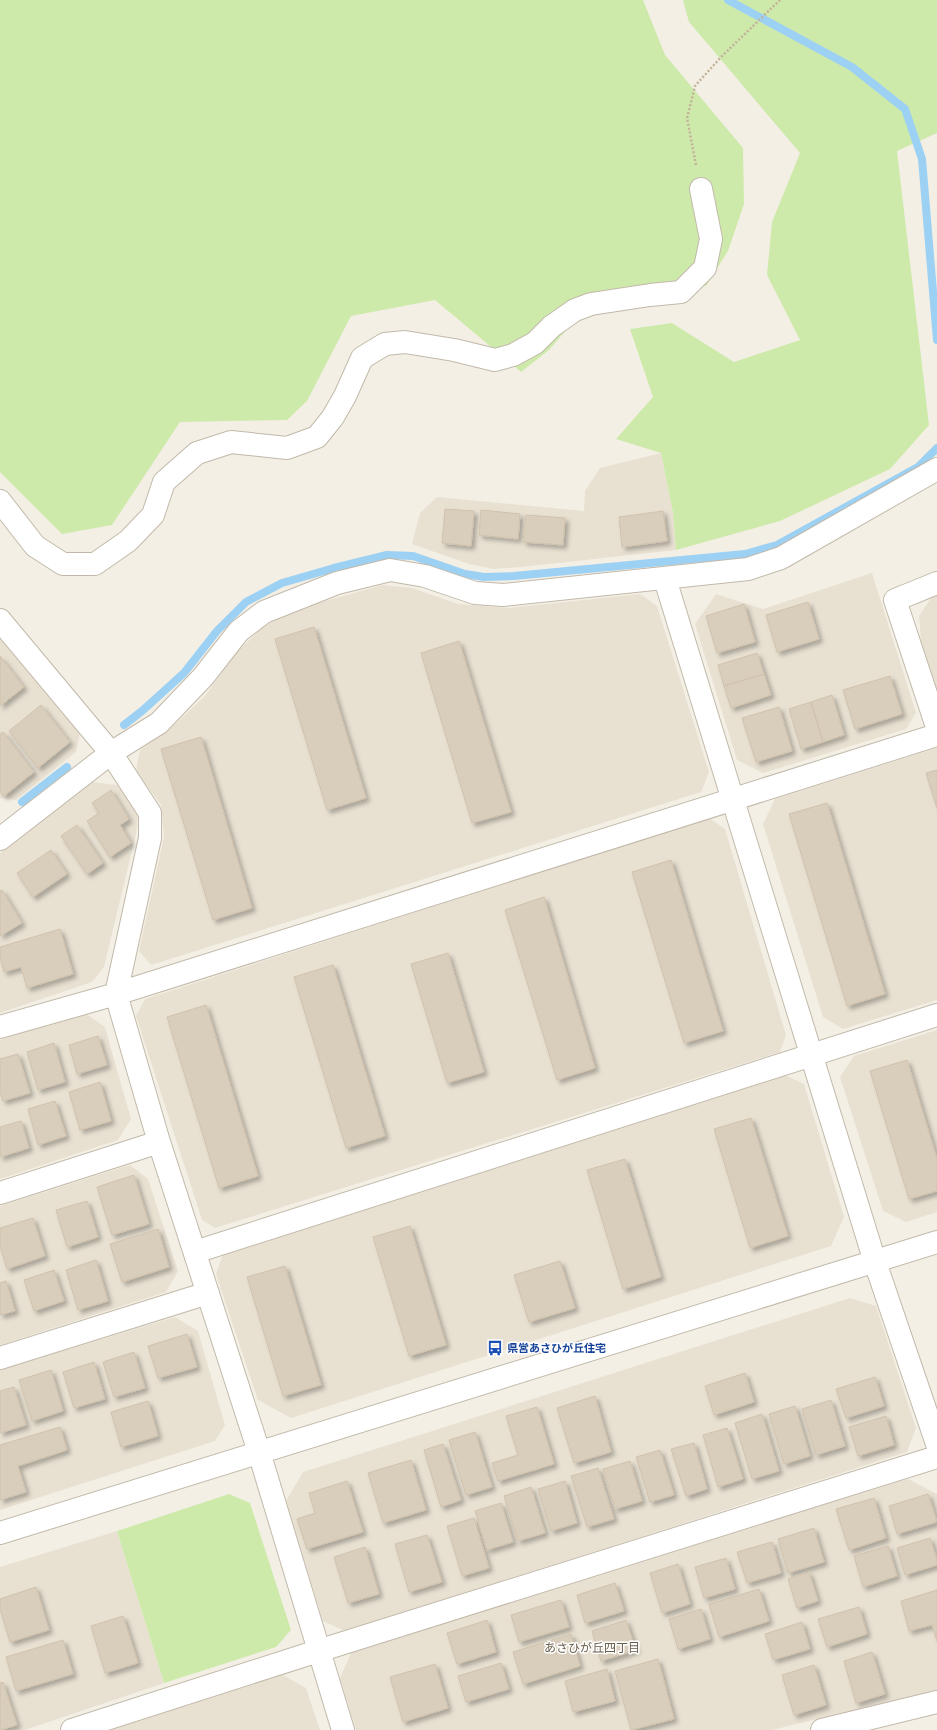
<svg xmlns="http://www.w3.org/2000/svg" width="937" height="1730" font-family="'Source Sans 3','Noto Sans JP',sans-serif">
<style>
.residential{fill:#e8e1d2}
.green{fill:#ceeaab}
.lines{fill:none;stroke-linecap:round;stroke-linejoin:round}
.stream{stroke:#9dd1f4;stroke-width:8}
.building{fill:#d9cdbc;stroke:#d1c2ac;filter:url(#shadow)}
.minor-casing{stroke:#c2b9aa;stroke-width:24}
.path{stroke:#c2b297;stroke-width:2.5;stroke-dasharray:2 2;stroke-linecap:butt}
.minor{stroke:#fff;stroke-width:22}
.labels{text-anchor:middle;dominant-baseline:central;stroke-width:3;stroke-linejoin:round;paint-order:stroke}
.transit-label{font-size:11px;font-weight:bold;fill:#164399;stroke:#fff;text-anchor:start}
.neighbourhood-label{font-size:12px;fill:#695d4b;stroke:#fff}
</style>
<defs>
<filter id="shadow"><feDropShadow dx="3.5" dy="3.5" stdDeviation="2" flood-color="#0004"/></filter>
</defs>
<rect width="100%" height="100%" fill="#f3efe5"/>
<path class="residential" d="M661,453l12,60 3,37 -154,17 -29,2 -24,-5 -57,-20 8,-31 17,-16 147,14 1,-20 15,-23z
M872,573l44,140 -10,16 -143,44 -26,-13 -42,-136 21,-30 47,15z
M383,585l29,3 46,16 51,4 131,-14 17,12 52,166 -8,20 -550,173 -12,-14 25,-114 -3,-32 -25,-34 4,-21 31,-22 34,-32 32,-44 26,-25 33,-18z
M937,596v94l-15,-38 -3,-36 12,-18z
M0,638l80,95 -4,19 -60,48 -16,-2z
M937,748v252l-94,29 -20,-12 -60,-193 12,-25z
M92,782l25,3 21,27 -2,22 -32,133 -12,15 -92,31v-160z
M709,818l16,11 61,206 -6,17 -565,176 -13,-8 -66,-204 9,-17z
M85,1013l20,14 26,92 -13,21 -118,39v-139z
M937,1030v182l-31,10 -23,-11 -43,-134 14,-21z
M785,1075l19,9 40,133 -13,29 -540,172 -33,-18 -42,-126 7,-20z
M130,1165l18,14 30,92 -12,21 -166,53v-139z
M850,1298l26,8 40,122 -9,24 -562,179 -22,-10 -37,-120 17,-29z
M175,1317l23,14 27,94 -10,16 -215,69v-140z
M908,1479l29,15v196l-165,40h-416l-16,-52 11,-25z
M117,1531l47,152 -139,47h-25v-163z
M283,1675l23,13 14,42h-212z"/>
<path class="green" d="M0,0h643l22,55 78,93 1,56 -16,47 -22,35 -106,5 -51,59 -28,22 -86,-72 -84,16 -44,85 -20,19 -107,2 -68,103 -50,9 -62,-62z
M683,0h254v133l-40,18 32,274 -39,44 -110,52 -104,29 -3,-37 -12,-60 -45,-14 37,-42 -23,-68 42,-6 62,39 66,-22 -33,-65 5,-53 28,-69 -111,-131z
M229,1494l21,9 41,127 -15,17 -112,36 -47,-152z"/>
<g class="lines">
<path class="stream" d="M728,0l124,67 53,42 17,50 15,181
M124,725l18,-14 42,-38 33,-42 29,-29 36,-19 52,-15 53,-13 26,1 52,18 19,3 30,-1 231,-22 32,-9 141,-78 19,-19
M22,802l45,-35"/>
</g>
<path class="building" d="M445,509l29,2 -3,35 -29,-3z
M481,510l39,4 -2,25 -39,-4z
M663,511l4,30 -45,6 -3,-30z
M526,515l39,3 -2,27 -40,-3z
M808,602l11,37 -42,13 -11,-37z
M744,604l11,38 -38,11 -11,-37z
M314,627l52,171 -39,12 -52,-171z
M459,641l52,171 -39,11 -51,-170z
M757,653l7,21 -40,12 -6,-21z
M0,656l24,31 -24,19z
M764,674l7,21 -40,13 -7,-22z
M890,676l12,38 -47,15 -12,-39z
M832,695l12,40 -21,7 -12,-40z
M811,702l12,40 -22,7 -12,-40z
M41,705l29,37 -32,26 -29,-37z
M779,707l13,44 -36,11 -14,-44z
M3,732l31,40 -30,24 -4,-5v-57z
M201,737l51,171 -39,12 -52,-171z
M937,770v38l-11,-35z
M111,790l18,29 -9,6 11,18 -21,14 -23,-36 12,-8 -7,-10z
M827,803l58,191 -38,12 -58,-192z
M77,825l26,38 -16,11 -26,-38z
M51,850l16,24 -34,23 -16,-24z
M671,860l52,171 -39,12 -52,-171z
M2,890l20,33 -22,13v-45z
M544,897l51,171 -38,12 -52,-170z
M60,929l13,45 -46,14 -6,-21 -17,5 -4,-15v-10z
M448,953l36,119 -37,11 -36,-119z
M333,965l52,171 -39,12 -52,-171z
M206,1005l52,171 -39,12 -52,-171z
M98,1036l9,29 -30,9 -8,-29z
M54,1043l11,39 -27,8 -11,-38z
M18,1054l12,39 -27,8 -3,-9v-33z
M907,1060l30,99v32l-28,8 -39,-128z
M100,1082l11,39 -31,9 -11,-38z
M55,1101l11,35 -28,9 -10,-36z
M751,1118l37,118 -38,12 -36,-119z
M21,1121l8,27 -29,9v-30z
M625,1159l36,118 -38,12 -36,-119z
M134,1175l15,49 -37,11 -15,-48z
M87,1201l11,36 -31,10 -11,-37z
M33,1218l12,38 -38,13 -7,-23v-18z
M410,1226l36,119 -37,11 -36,-119z
M158,1229l11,38 -47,15 -12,-38z
M96,1260l12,41 -30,9 -12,-40z
M560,1261l15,47 -46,14 -15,-47z
M285,1266l36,119 -38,11 -36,-119z
M54,1270l10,31 -30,10 -10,-31z
M6,1281l9,30 -15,4v-32z
M187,1334l10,33 -39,11 -10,-32z
M134,1352l11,36 -31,9 -11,-35z
M94,1362l11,37 -31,9 -11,-36z
M51,1370l12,41 -31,10 -13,-41z
M745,1373l9,29 -40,13 -9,-29z
M875,1377l9,29 -38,12 -10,-29z
M14,1387l12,38 -26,8v-42z
M595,1396l16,56 -37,11 -17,-55z
M831,1400l14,46 -29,9 -14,-46z
M148,1401l10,35 -37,11 -10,-35z
M795,1406l15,50 -26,8 -15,-50z
M537,1407l17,57 -56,17 -6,-18 26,-8 -12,-39z
M762,1414l17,57 -27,8 -17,-56z
M886,1416l8,29 -36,11 -9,-29z
M60,1427l7,23 -49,16 8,26 -26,8v-55z
M727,1428l16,51 -25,8 -15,-52z
M475,1432l17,55 -26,8 -17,-55z
M694,1443l13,46 -21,7 -15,-47z
M443,1444l18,56 -20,7 -17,-57z
M660,1450l14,45 -24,7 -14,-45z
M411,1460l15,50 -43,13 -15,-50z
M630,1461l12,40 -27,8 -12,-40z
M598,1468l16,51 -27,8 -16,-51z
M347,1481l16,51 -56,17 -10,-30 18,-6 -6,-20z
M565,1481l12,42 -26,8 -13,-42z
M531,1487l14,46 -27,8 -14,-45z
M928,1494l9,28 -40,12 -8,-28z
M874,1498l12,40 -37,12 -13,-41z
M501,1503l12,39 -26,8 -12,-39z
M474,1518l15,50 -27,8 -15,-50z
M814,1528l10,34 -36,11 -10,-34z
M427,1535l15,47 -33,10 -14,-48z
M930,1538l7,22v5l-32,10 -8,-27z
M772,1542l9,31 -34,10 -10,-31z
M888,1546l9,30 -34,11 -9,-31z
M365,1547l14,47 -31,9 -14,-46z
M726,1558l9,31 -31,9 -9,-31z
M678,1564l12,40 -28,9 -12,-40z
M809,1572l9,29 -21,7 -9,-29z
M615,1583l9,28 -39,12 -8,-28z
M36,1587l13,43 -39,12 -10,-33v-10z
M759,1589l10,32 -50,16 -10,-33z
M937,1590v51l-5,-16 -23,6 -8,-30z
M561,1600l8,27 -50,15 -8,-27z
M859,1607l8,27 -40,13 -9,-28z
M701,1609l9,30 -32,10 -9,-30z
M123,1616l15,47 -33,10 -14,-47z
M487,1620l9,32 -39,12 -10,-31z
M626,1620l10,30 -35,11 -9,-30z
M802,1622l8,27 -37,11 -8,-26z
M571,1634l9,32 -57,18 -10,-32z
M63,1640l10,34 -57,17 -10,-34z
M872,1652l13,42 -29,9 -12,-42z
M658,1659l16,60 -43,11 -16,-59z
M501,1663l8,26 -43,13 -8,-26z
M435,1664l13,44 -45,14 -13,-45z
M814,1665l12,40 -32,10 -12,-40z
M607,1669l8,32 -42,11 -8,-31z
M3,1682l14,43 -17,5v-47z"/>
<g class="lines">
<defs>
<path id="minor" d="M0,501l35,45 28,18h32l33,-23 25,-26 11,-33 33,-29 34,-11 56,6 30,-11 16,-20 12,-21 17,-38 23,-14 20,-2 49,8 41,10 18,-5 22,-12 17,-17 23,-16 16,-6 59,-9 31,-3 24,-24 6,-29 -10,-50
M665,579l210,683 62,182
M937,583l-42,17 42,127
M0,620l111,133 39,60v25l-34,156 43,148 100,310 84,278
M0,839l111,-86 48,-30 44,-46 36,-46 25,-19 73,-29 53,-13 35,6 50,17 28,2 245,-26 33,-11 156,-89
M0,1027l116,-33 821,-259
M0,1193l159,-51
M195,1252l742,-237
M0,1358l208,-65
M0,1533l937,-291
M72,1730l246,-79 619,-194
M822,1730l115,-28"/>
</defs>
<use href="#minor" class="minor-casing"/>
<path class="path" d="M696,165l-9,-47 8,-32 26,-29 59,-57"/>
<use href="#minor" class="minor"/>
</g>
<defs>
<symbol id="bus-bare" viewBox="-9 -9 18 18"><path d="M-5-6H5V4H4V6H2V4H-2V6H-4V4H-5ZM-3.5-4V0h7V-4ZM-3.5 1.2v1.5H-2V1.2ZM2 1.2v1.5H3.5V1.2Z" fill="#1a4fb4" stroke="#fff" stroke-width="2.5" paint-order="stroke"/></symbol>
</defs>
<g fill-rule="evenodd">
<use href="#bus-bare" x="484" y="1337" width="22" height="22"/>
</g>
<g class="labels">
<g class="transit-label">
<text x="507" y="1348">県営あさひが丘住宅</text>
</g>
<g class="neighbourhood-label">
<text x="592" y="1648">あさひが丘四丁目</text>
</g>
</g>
</svg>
